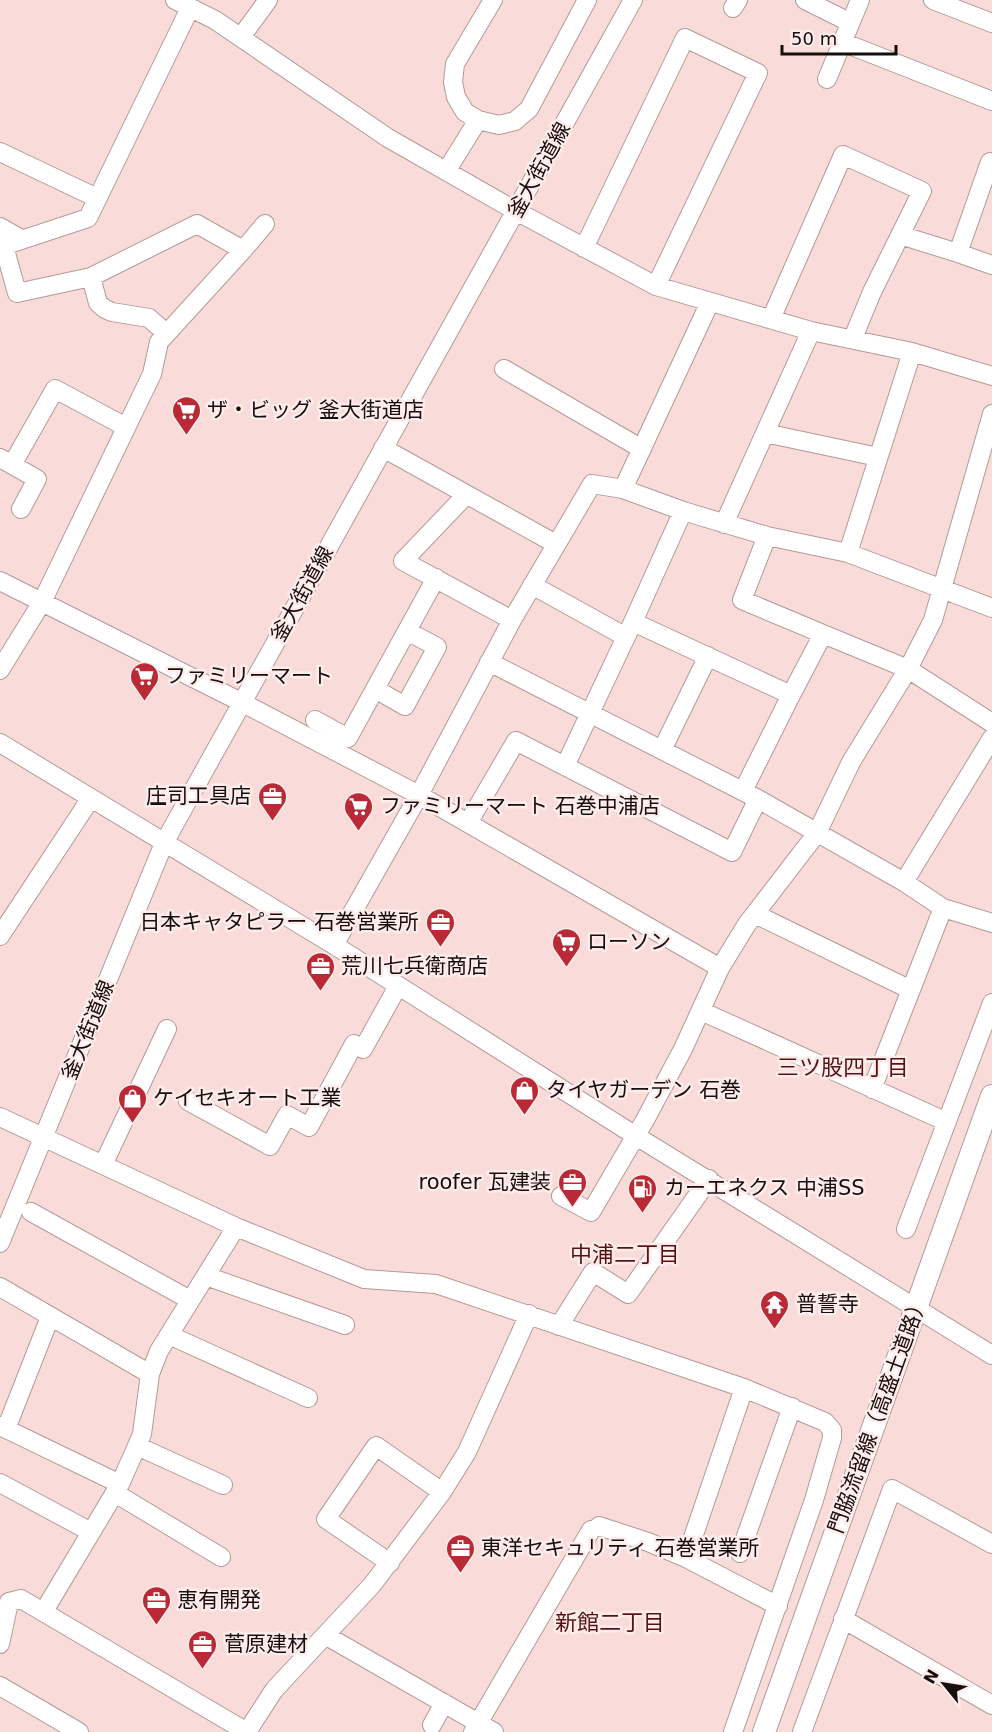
<svg xmlns="http://www.w3.org/2000/svg" width="992" height="1732" font-family="'DejaVu Sans','Noto Sans JP',sans-serif">
<style>
.lines{fill:none;stroke-linecap:round;stroke-linejoin:round}
.minor-casing{stroke:#b49997;stroke-width:20}
.major-casing{stroke:#b49997;stroke-width:24}
.minor{stroke:#fff;stroke-width:18}
.major{stroke:#fff;stroke-width:22}
.labels{text-anchor:middle;dominant-baseline:central;stroke-width:5;stroke-linejoin:round;paint-order:stroke}
.street-label{font-size:21px;fill:#160d0d;stroke:#feeceb}
.poi-label{font-size:21px;fill:#160d0d;stroke:#feeceb;text-anchor:start}
.neighbourhood-label{font-size:22px;fill:#571217;stroke:#feeceb}
</style>
<rect width="100%" height="100%" fill="#f9dcda"/>
<g class="lines">
<defs>
<path id="minor" d="M175,0l40,20 173,118 128,73 140,75 155,45 101,21 80,24
M493,0l-38,64 -2,18 3,15 9,15 13,8 21,5 16,-4 14,-12 58,-109
M805,0l44,22
M933,0l59,23
M733,8l5,-8
M241,37l27,-37
M842,42l150,59
M827,79l33,-79
M0,152l97,46
M447,170l31,-50
M0,227l21,12
M900,235l58,18 34,12
M4,246l13,47 74,-16 7,26 7,6 7,3 37,6 17,15
M0,247l88,-29 102,-210
M584,248l101,-210 73,35 -102,213
M243,250l22,-26
M958,253l32,-91 2,1
M771,319l72,-164 79,36 -50,101 -19,46
M504,369l138,80
M765,433l113,24
M383,448l173,96
M0,458l37,21 -16,30
M12,465l43,-76 71,38
M623,489l87,-187
M466,495l-63,66 109,59
M683,511l84,25 81,17 144,55
M724,524l87,-193
M767,536l-25,64 81,34
M848,553l64,-201
M0,581l241,121 178,93 301,173
M532,585l94,52
M633,622l158,73 32,-61 85,35 84,54
M489,662l269,137 146,83 39,26 49,15
M0,670l42,-68 110,-228 7,-32 84,-92 -46,-26 -106,53
M375,689l30,17 32,-59 -30,-16
M315,720l33,18 88,-160
M0,743l334,202 302,191 356,219
M662,750l46,-94
M743,791l48,-96
M468,823l48,-82 216,111 26,-53
M904,882l88,-144
M755,914l156,76
M0,936l91,-138
M334,945l85,-150 93,-175 80,-136 31,5 60,22 -50,111 -68,144
M701,1011l246,111
M872,1089l71,-181
M188,1101l82,45 17,-31 22,12 45,-83 9,5 35,-63
M0,1117l236,110 128,52 72,5 308,104 81,34 7,8v8l-18,62 -81,232
M103,1165l64,-136
M561,1196l30,16 54,-92 38,-71 37,-81 27,-44 70,-91 34,-71 57,-93 25,-49 59,-206
M31,1212l159,88
M906,1229l86,-226
M0,1243l164,-400 469,-843
M206,1276l139,49
M0,1287l150,87
M559,1326l34,-54 35,22 81,-115
M169,1335l139,63
M0,1426l120,58
M6,1429l44,-112
M137,1446l86,39
M0,1483l91,49
M115,1493l106,64
M599,1526l49,16 38,16 92,48
M740,1553l52,-146
M686,1558l58,-170
M390,1563l-64,-44 50,-73 66,46
M44,1611l76,-127 17,-38 5,-12 8,-60 9,-23 77,-124
M843,1619l149,86
M325,1635l169,97
M0,1644l9,-42 12,-3 226,133
M0,1686l79,46
M432,1725l12,-22
M247,1732l27,-42 98,-105 70,-93 25,-40 62,-138
M473,1732l118,-202
M802,1732l90,-243 100,55"/>
<path id="major" d="M764,1732l228,-636"/>
</defs>
<use href="#minor" class="minor-casing"/>
<use href="#major" class="major-casing"/>
<use href="#minor" class="minor"/>
<use href="#major" class="major"/>
</g>
<defs>
<symbol id="supermarket-pin" viewBox="-11 -11 22 30"><path d="M0 17L-7.5 6A9.5 9.5 0 1 1 7.5 6Z" fill="#b92936" stroke="#feeceb"/><path d="M-6-5.5h2.5l.6 2H6L4.5 2H-2.5L-4.4-4H-6ZM-1.5 3.2a1.3 1.3 0 1 0 .1 0ZM3 3.2a1.3 1.3 0 1 0 .1 0Z" fill="#fff"/></symbol>
<symbol id="office-pin" viewBox="-11 -11 22 30"><path d="M0 17L-7.5 6A9.5 9.5 0 1 1 7.5 6Z" fill="#b92936" stroke="#feeceb"/><path d="M-6-3h4V-5.5h4V-3h4V5H-6ZM-1-4.5V-3h2v-1.5ZM-6 0V1H6V0Z" fill="#fff"/></symbol>
<symbol id="shop-pin" viewBox="-11 -11 22 30"><path d="M0 17L-7.5 6A9.5 9.5 0 1 1 7.5 6Z" fill="#b92936" stroke="#feeceb"/><path d="M-5-2.5h2.3a2.7 3.5 0 0 1 5.4 0H5L5.5 6h-11ZM-1.5-2.5h3a1.5 2.3 0 0 0-3 0Z" fill="#fff"/></symbol>
<symbol id="fuel-pin" viewBox="-11 -11 22 30"><path d="M0 17L-7.5 6A9.5 9.5 0 1 1 7.5 6Z" fill="#b92936" stroke="#feeceb"/><path d="M-5.5-6h7V0h2V4h1.3V-2.5L3-4.5l.8-.8L6-3V5H2.5V1h-1V6h-7ZM-4.2-4.7v3.2H.2V-4.7Z" fill="#fff"/></symbol>
<symbol id="temple-pin" viewBox="-11 -11 22 30"><path d="M0 17L-7.5 6A9.5 9.5 0 1 1 7.5 6Z" fill="#b92936" stroke="#feeceb"/><path d="M0-6L5-2H3V0L6.5 2.5H4V6H1.5V3h-3V6H-4V2.5H-6.5L-3 0V-2H-5Z" fill="#fff"/></symbol>
</defs>
<g fill-rule="evenodd">
<use href="#supermarket-pin" x="170" y="394" width="33" height="45"/>
<use href="#supermarket-pin" x="128" y="660" width="33" height="45"/>
<use href="#office-pin" x="256" y="780" width="33" height="45"/>
<use href="#supermarket-pin" x="342" y="790" width="33" height="45"/>
<use href="#office-pin" x="424" y="906" width="33" height="45"/>
<use href="#supermarket-pin" x="550" y="926" width="33" height="45"/>
<use href="#office-pin" x="304" y="950" width="33" height="45"/>
<use href="#shop-pin" x="508" y="1074" width="33" height="45"/>
<use href="#shop-pin" x="116" y="1082" width="33" height="45"/>
<use href="#office-pin" x="556" y="1166" width="33" height="45"/>
<use href="#fuel-pin" x="626" y="1172" width="33" height="45"/>
<use href="#temple-pin" x="758" y="1288" width="33" height="45"/>
<use href="#office-pin" x="444" y="1532" width="33" height="45"/>
<use href="#office-pin" x="140" y="1584" width="33" height="45"/>
<use href="#office-pin" x="186" y="1628" width="33" height="45"/>
</g>
<g class="labels">
<g class="street-label">
<text transform="translate(539 170) rotate(-61)">釜大街道線</text>
<text transform="translate(302 594) rotate(-61)">釜大街道線</text>
<text transform="translate(88 1030) rotate(-68)">釜大街道線</text>
<text transform="translate(878 1414) rotate(-70)">門脇流留線（高盛土道路）</text>
</g>
<g class="poi-label">
<text x="207" y="410">ザ・ビッグ 釜大街道店</text>
<text x="165" y="676">ファミリーマート</text>
<text x="251" y="796" text-anchor="end">庄司工具店</text>
<text x="380" y="806">ファミリーマート 石巻中浦店</text>
<text x="419" y="922" text-anchor="end">日本キャタピラー 石巻営業所</text>
<text x="587" y="942">ローソン</text>
<text x="341" y="966">荒川七兵衛商店</text>
<text x="546" y="1090">タイヤガーデン 石巻</text>
<text x="153" y="1098">ケイセキオート工業</text>
<text x="551" y="1182" text-anchor="end">roofer 瓦建装</text>
<text x="664" y="1188">カーエネクス 中浦SS</text>
<text x="796" y="1304">普誓寺</text>
<text x="481" y="1548">東洋セキュリティ 石巻営業所</text>
<text x="177" y="1600">恵有開発</text>
<text x="224" y="1644">菅原建材</text>
</g>
<g class="neighbourhood-label">
<text x="843" y="1067">三ツ股四丁目</text>
<text x="625" y="1254">中浦二丁目</text>
<text x="610" y="1622">新館二丁目</text>
</g>
</g>
<g transform="translate(944 1684) rotate(300)" stroke="#feeceb" stroke-width="4.5" paint-order="stroke">
<path d="M0-4.5L10 22L0 15L-10 22Z" fill="#160d0d"/>
<text y="-9" font-size="16" font-weight="bold" text-anchor="middle" fill="#160d0d">N</text>
</g>
<path d="M782 45v9h114v-9" fill="none" stroke="#160d0d" stroke-width="3"/>
<text x="791" y="45" font-size="18" fill="#160d0d" stroke="#feeceb" stroke-width="4.5" paint-order="stroke">50 m</text>
</svg>
